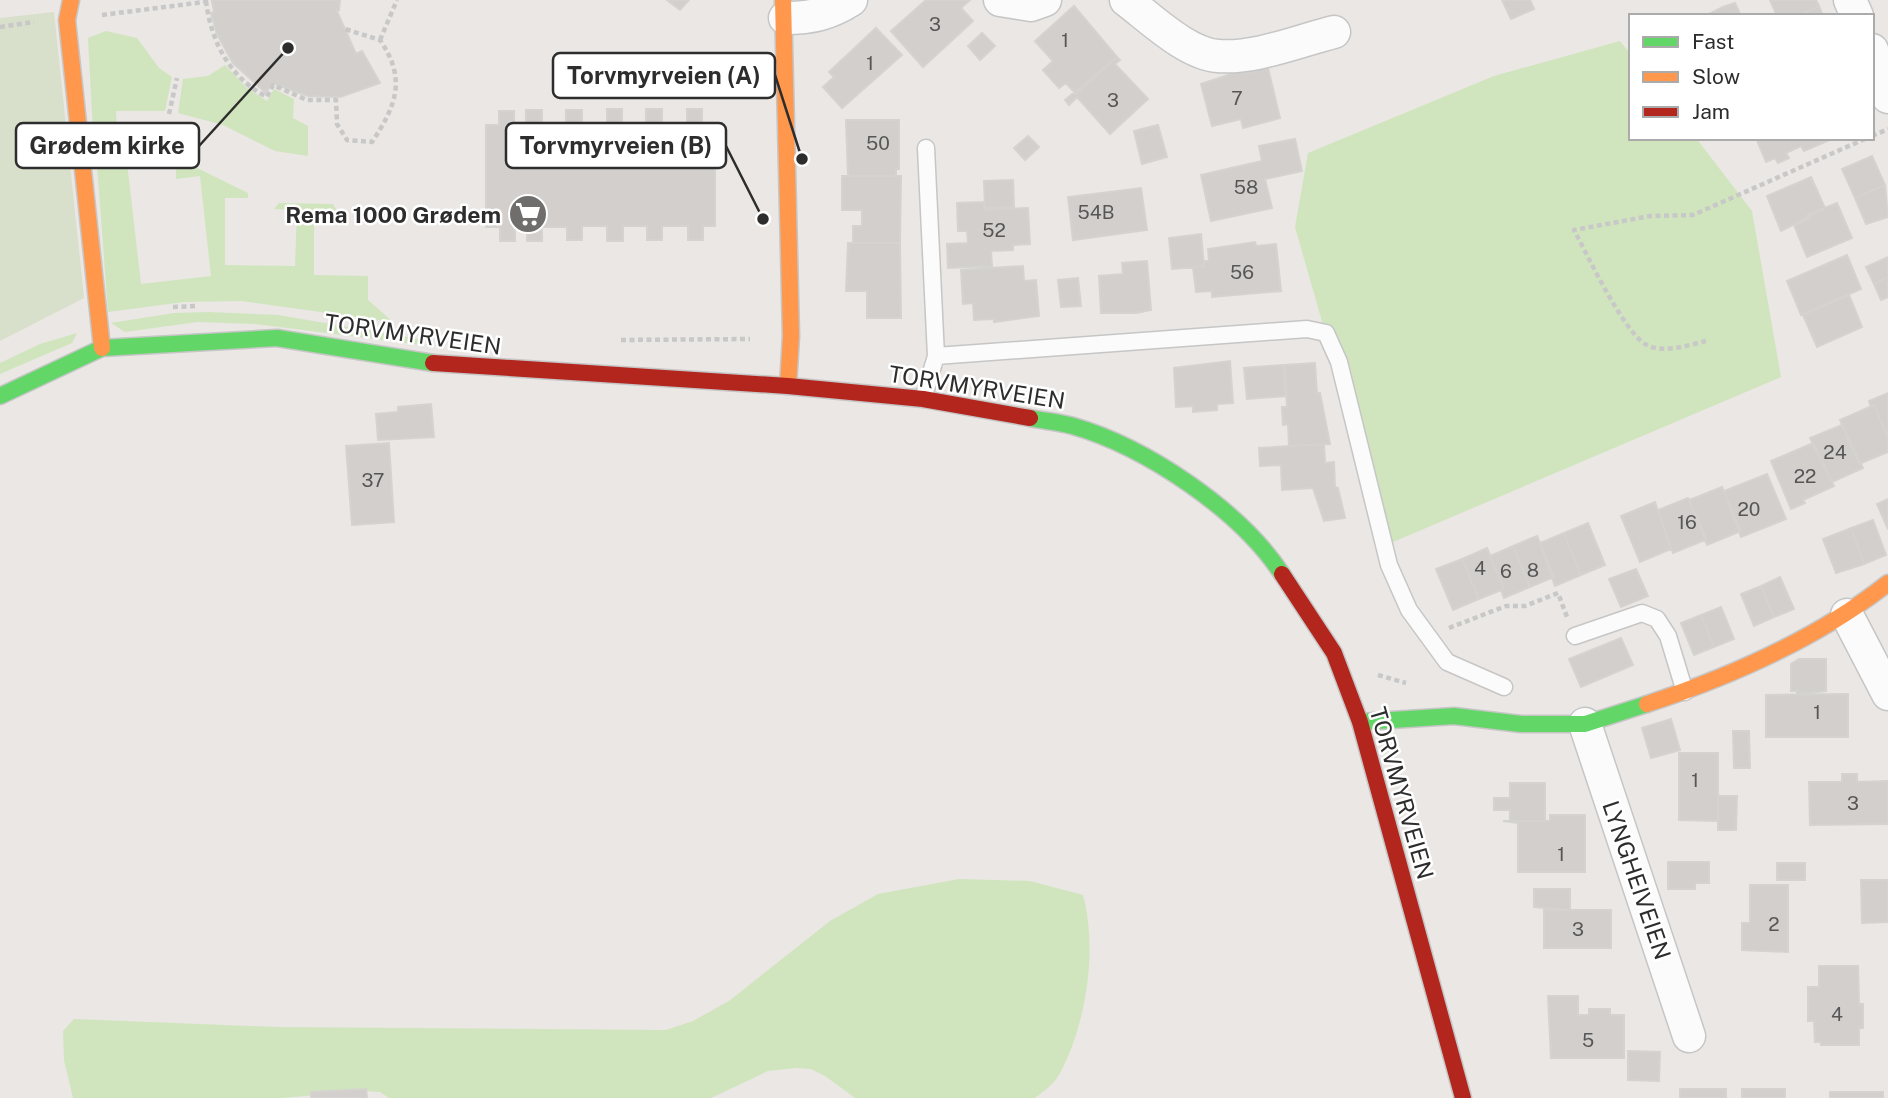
<svg xmlns="http://www.w3.org/2000/svg" width="1888" height="1098" font-family="'Public Sans',sans-serif">
<style>
.green{fill:#d0e5bd}
.cemetery{fill:#d8dfcb}
.building{fill:#d2cfcd;stroke:#d5d3d0;stroke-width:2}
.lines{fill:none;stroke-linecap:round;stroke-linejoin:round}
.lane-casing{stroke:#c6c6c6;stroke-width:19}
.street-casing{stroke:#c6c6c6;stroke-width:35}
.fast-casing{stroke:#c6c6c6;stroke-width:19}
.slow-casing{stroke:#c6c6c6;stroke-width:19}
.jam-casing{stroke:#c6c6c6;stroke-width:19}
.path{stroke:#c8c8c8;stroke-width:4.5;stroke-dasharray:5 3.5;stroke-linecap:butt}
.lane{stroke:#fcfbfb;stroke-width:16}
.street{stroke:#fcfbfb;stroke-width:32}
.fast{stroke:#63d668;stroke-width:16}
.slow{stroke:#ff974d;stroke-width:16}
.jam{stroke:#b3261e;stroke-width:16}
.labels{text-anchor:middle;dominant-baseline:central;stroke-width:5;stroke-linejoin:round;paint-order:stroke}
.number-label{font-size:19px;fill:#575656}
.poi-label{font-size:23px;font-weight:bold;fill:#2d2d2d;stroke:#fff;text-anchor:end}
.street-label{font-size:23px;fill:#2d2d2d;stroke:#fff}
.leader{fill:none;stroke:#2d2d2d;stroke-width:2.5}
.callout-dot{fill:#2d2d2d;stroke:#fff;stroke-width:2.5}
.callout{fill:#fff;stroke:#2d2d2d;stroke-width:2.5}
.callout-label{font-size:24px;text-anchor:middle;font-weight:bold;fill:#2d2d2d}
</style>
<rect width="100%" height="100%" fill="#eae7e4"/>
<path class="green" d="M106,31l31,7 22,30 13,9 -7,34h-49l1,22 -24,-1 -5,-94z
M1620,41l11,14v83h65l56,73 29,166 -395,168 -91,-318 13,-74 186,-77z
M225,65l21,22 21,14 7,-12 20,10 -1,19 15,8v30l-33,-5 -52,-26 -45,-12 5,-34 25,-3z
M141,156l9,4 -23,3 14,121 70,-8 -11,-100 -24,3v-12l9,-5 63,31v5h-23v67l70,1 2,-56 -23,-1 5,-6 54,1 4,7h-23v64l54,1v24l25,22 -152,-21 -57,1 -76,10 -11,-148z
M209,312l69,3 147,25 -3,5 -167,-21 -58,-2 -72,10 -14,-9 63,-10z
M77,333l-5,10 -72,31v-11l40,-19z
M959,879l71,2 53,14c15,55 3,131 -24,180 -6,10 -15,16 -24,23h-180l-30,-22 -14,-7 -15,-1 -28,3 -57,27h-322l-9,-6 -16,-1 -83,7h-208l-9,-38 -1,-29 11,-12 203,8 389,3 27,-9 36,-20 101,-80 48,-27z"/>
<path class="cemetery" d="M54,12l30,286 -84,43v-323z"/>
<path class="building" d="M340,0l-1,10 -3,-1 20,45 6,-3 18,32 -40,14 -32,-1 -36,-13 -6,10 -33,-30 -16,-29 -6,-21 3,-1 -2,-12z
M667,0h22l-9,10z
M926,0h44l-9,8 12,13 -50,46 -32,-36z
M1502,0h28l4,9 -23,10z
M1770,0h46l3,6 -21,10h-21z
M1735,3l6,13h-36l18,-9z
M1074,6l43,51 -41,37 -10,-11 -7,5 -16,-18 10,-9 -18,-20z
M1819,6l4,10h-25z
M876,28l26,27 -60,53 -19,-21 11,-10 -5,-5z
M982,33l13,13 -15,14 -12,-14z
M1117,57l3,3 -5,4 33,35 -38,35 -33,-37 -8,8 -4,-5z
M1268,68l12,50 -37,10 -2,-9 -29,7 -11,-42 42,-14 4,3z
M607,109h15v15h24v-15h16v15h25v-15h15v15h13v102h-12v14h-15v-14h-26v14h-15v-14h-24v15h-16v-15h-25v14h-15v-13h-25v14h-15v-14h-12v14h-15v-14h-14v-102h13v-14h15v14h12v-15h16v14h24v-14h16v14h25z
M846,120h53v49h-3v7h-48z
M1158,125l9,32 -25,7 -8,-33z
M1028,136l11,11 -14,13 -11,-12z
M1756,138h78l-30,13 -3,-5 -15,7 3,5 -11,5 -3,-5 -9,4z
M1295,139l7,32 -37,8 7,29 -61,13 -10,-46 61,-14 -3,-15z
M1872,156l13,29 -30,13 -13,-29z
M842,176h59l-1,67h-47v-17h9v-16h-20z
M1811,177l14,31 -44,23 -14,-35z
M1013,180l1,27 -29,1 -1,-27z
M1885,185l3,32 -22,7 -11,-26z
M1141,188l6,42 -74,10 -5,-43z
M984,202v8l44,-2 2,36 -17,1v5l-22,1 1,15 -44,2 -1,-24 21,-1 -1,-12h-9l-1,-28z
M1837,203l15,35 -45,19 -13,-32 15,-6 -2,-4z
M1201,234l3,32 -32,3 -3,-31z
M1255,242l1,4 20,-2 5,47 -69,6v-6l-16,1 -3,-25 11,-1v-5h5l-1,-12z
M848,243h52l1,75h-34v-27h-21z
M1847,255l14,34 -60,26 -14,-34z
M1888,257v20l-14,7 -8,-17z
M1147,261l4,49 -15,3h-35l-2,-37 24,-2 -1,-11z
M1023,266l1,15 12,-1 3,36 -45,6v-3l-20,1 -1,-17 -10,1 -2,-34z
M1888,277v20l-7,3 -7,-16z
M1078,278l3,28 -20,1 -3,-27z
M1849,295l13,32 -45,20 -14,-32z
M1230,361l3,42 -16,1v6l-24,2v-6l-17,1 -2,-39z
M1315,363l2,30h3l10,51 -41,2 -1,-22 -5,1 -1,-18h5l-2,-42z
M1283,365l3,31 -39,3 -3,-31z
M1888,393v44l-14,-32 -3,2 -2,-6z
M431,404l3,33 -56,3 -2,-26 22,-2v-5z
M1874,405l14,32v15l-29,12 -19,-44z
M1842,425l21,43 -31,14 -22,-44z
M389,443l5,79 -42,3 -6,-79z
M1813,443l21,43 -31,14 2,3 -14,6 -20,-48z
M1324,444l1,19 9,-1 1,25 3,1 7,30 -21,3 -11,-33 -31,2 -1,-25 -21,1 -1,-18z
M1767,474l19,45 -45,18 -17,-46z
M1722,487l19,44 -34,14 -18,-45z
M1688,498l18,39 -1,3 -32,13 -15,-43z
M1888,499v30l-11,-25z
M1655,502l16,47 -31,13 -19,-46z
M1873,520l13,35 -22,9 -13,-36z
M1588,523l17,42 -24,10 -17,-42z
M1851,528l13,36 -28,9 -13,-34z
M1564,533l17,42 -26,11 -15,-43z
M1537,536l17,41 -24,10 -17,-41z
M1513,546l17,41 -26,11 -3,-8 3,-1 -14,-33z
M1487,548l17,41 -25,10 -17,-40z
M1462,559l17,40 -26,11 -17,-41z
M1636,569l12,27 -27,11 -12,-28z
M1780,577l14,32 -20,8 -13,-31z
M1761,586l13,31 -20,9 -13,-32z
M1721,607l13,32 -20,8 -13,-32z
M1701,615l13,32 -20,8 -13,-32z
M1621,638l12,27 -52,22 -12,-28z
M1799,659h27v32l-29,3v-3h-6v-27z
M1848,694v43h-82v-42z
M1671,719l9,31 -29,8 -9,-30z
M1733,731h16l1,37h-16z
M1679,753h39v68l-39,-1z
M1842,774h15v8l31,-1v43l-78,1 -1,-43h33z
M1510,783h35v38h-35v-11h-16v-12h16z
M1718,796h19l-1,34h-18z
M1550,815h35v57h-67v-49l-15,-2h47z
M1668,862h41v21h-14v6h-27z
M1777,863h28v17h-28z
M1861,880h27v42l-26,1z
M1750,885h38v67l-46,-2v-27h8z
M1534,889h36v21l-36,-3z
M1544,910h67v38h-67z
M1819,966h39l1,38h4v24h-4v17h-38v-3h-6l-1,-21h-6v-34h11z
M1548,996h30v19h11v-6h21v6h14v43h-73z
M1628,1051l32,1 -1,29 -31,-1z
M366,1089l1,9h-56v-6z
M1680,1089h46v9h-46z
M1742,1089h43v9h-43z
M1830,1092h53v6h-53z"/>
<g class="lines">
<defs>
<path id="lane" d="M936,356l371,-27 19,4 13,29 50,203 20,45 38,52 57,25
M923,399l13,-43 -10,-208
M1575,636l67,-23 15,6 11,17 17,56"/>
<path id="street" d="M1000,0l31,5 14,-5
M1126,0c24,18 61,54 92,56 37,3 80,-15 116,-24
M1850,0l7,16
M785,18c26,0 44,-4 66,-18
M1872,50l16,47
M1847,615l41,79
M1585,724l104,312"/>
<path id="fast" d="M0,396l102,-48 175,-10 156,25
M1030,418c14,3 29,4 43,8 73,21 167,84 209,148
M1360,722l94,-6 67,8h64l62,-20"/>
<path id="slow" d="M71,0l-4,20 35,328
M783,0l8,336 -3,50
M1647,704c85,-28 170,-65 241,-121"/>
<path id="jam" d="M433,363l355,23 135,13 107,19
M1282,574l52,79 26,69 103,376"/>
</defs>
<use href="#lane" class="lane-casing"/>
<use href="#street" class="street-casing"/>
<use href="#fast" class="fast-casing"/>
<use href="#slow" class="slow-casing"/>
<use href="#jam" class="jam-casing"/>
<path class="path" d="M206,1c5,41 24,77 61,96l6,-12 34,15h29l1,24 10,16 25,2c24,-36 35,-63 8,-102l-35,-11
M102,15l110,-14
M0,27l34,-5
M380,40l17,-40
M169,114l8,-36
M1872,136l16,-7
M173,307l23,-1
M621,340l129,-1
M1706,341c-18,4 -42,13 -59,4 -22,-10 -60,-91 -73,-115l76,-14 43,-1 174,-77
M1449,628l57,-22h19l33,-13 9,24
M1378,675l28,8"/>
<use href="#lane" class="lane"/>
<use href="#street" class="street"/>
<use href="#fast" class="fast"/>
<use href="#slow" class="slow"/>
<use href="#jam" class="jam"/>
</g>
<defs>
<symbol id="supermarket-disc" viewBox="-11 -11 22 22"><circle r="9.5" fill="#6f6e6d" stroke="#fff"/><path d="M-6-5.5h2.5l.6 2H6L4.5 2H-2.5L-4.4-4H-6ZM-1.5 3.2a1.3 1.3 0 1 0 .1 0ZM3 3.2a1.3 1.3 0 1 0 .1 0Z" fill="#fff"/></symbol>
</defs>
<g fill-rule="evenodd">
<use href="#supermarket-disc" x="506" y="192" width="44" height="44"/>
</g>
<g class="labels">
<g class="number-label">
<text x="935" y="24">3</text>
<text x="1065" y="40">1</text>
<text x="870" y="63">1</text>
<text x="1237" y="98">7</text>
<text x="1113" y="100">3</text>
<text x="878" y="143">50</text>
<text x="1246" y="187">58</text>
<text x="1096" y="212">54B</text>
<text x="994" y="230">52</text>
<text x="1242" y="272">56</text>
<text x="1835" y="452">24</text>
<text x="1805" y="476">22</text>
<text x="373" y="480">37</text>
<text x="1749" y="509">20</text>
<text x="1687" y="522">16</text>
<text x="1480" y="568">4</text>
<text x="1533" y="570">8</text>
<text x="1506" y="571">6</text>
<text x="1817" y="712">1</text>
<text x="1695" y="780">1</text>
<text x="1853" y="803">3</text>
<text x="1561" y="854">1</text>
<text x="1774" y="924">2</text>
<text x="1578" y="929">3</text>
<text x="1837" y="1014">4</text>
<text x="1588" y="1040">5</text>
</g>
<g class="poi-label">
<text x="501" y="214">Rema 1000 Grødem</text>
</g>
<g class="street-label">
<text transform="translate(413 334) rotate(8)">TORVMYRVEIEN</text>
<text transform="translate(977 387) rotate(9)">TORVMYRVEIEN</text>
<text transform="translate(1402 793) rotate(74)">TORVMYRVEIEN</text>
<text transform="translate(1637 880) rotate(71)">LYNGHEIVEIEN</text>
</g>
</g>
<path class="leader" d="M802 159L775 75M288 48L199 146M763 219L726 146"/>
<g class="callout-dot">
<circle cx="802" cy="159" r="7"/>
<circle cx="288" cy="48" r="7"/>
<circle cx="763" cy="219" r="7"/>
</g>
<g class="callout">
<rect x="553" y="53" width="222" height="45" rx="7"/>
<rect x="16" y="123" width="183" height="45" rx="7"/>
<rect x="506" y="123" width="220" height="45" rx="7"/>
</g>
<g class="callout-label">
<text x="664" y="84">Torvmyrveien (A)</text>
<text x="107" y="154">Grødem kirke</text>
<text x="616" y="154">Torvmyrveien (B)</text>
</g>
<rect x="1629" y="14" width="245" height="126" fill="#ffffff" stroke="#ababab" stroke-width="2"/>
<rect x="1643" y="37" width="35" height="10" fill="#63d668" stroke="#ababab" stroke-width="2"/>
<text x="1692" y="49" font-size="21" fill="#2d2d2d">Fast</text>
<rect x="1643" y="72" width="35" height="10" fill="#ff974d" stroke="#ababab" stroke-width="2"/>
<text x="1692" y="84" font-size="21" fill="#2d2d2d">Slow</text>
<rect x="1643" y="107" width="35" height="10" fill="#b3261e" stroke="#ababab" stroke-width="2"/>
<text x="1692" y="119" font-size="21" fill="#2d2d2d">Jam</text>
</svg>
